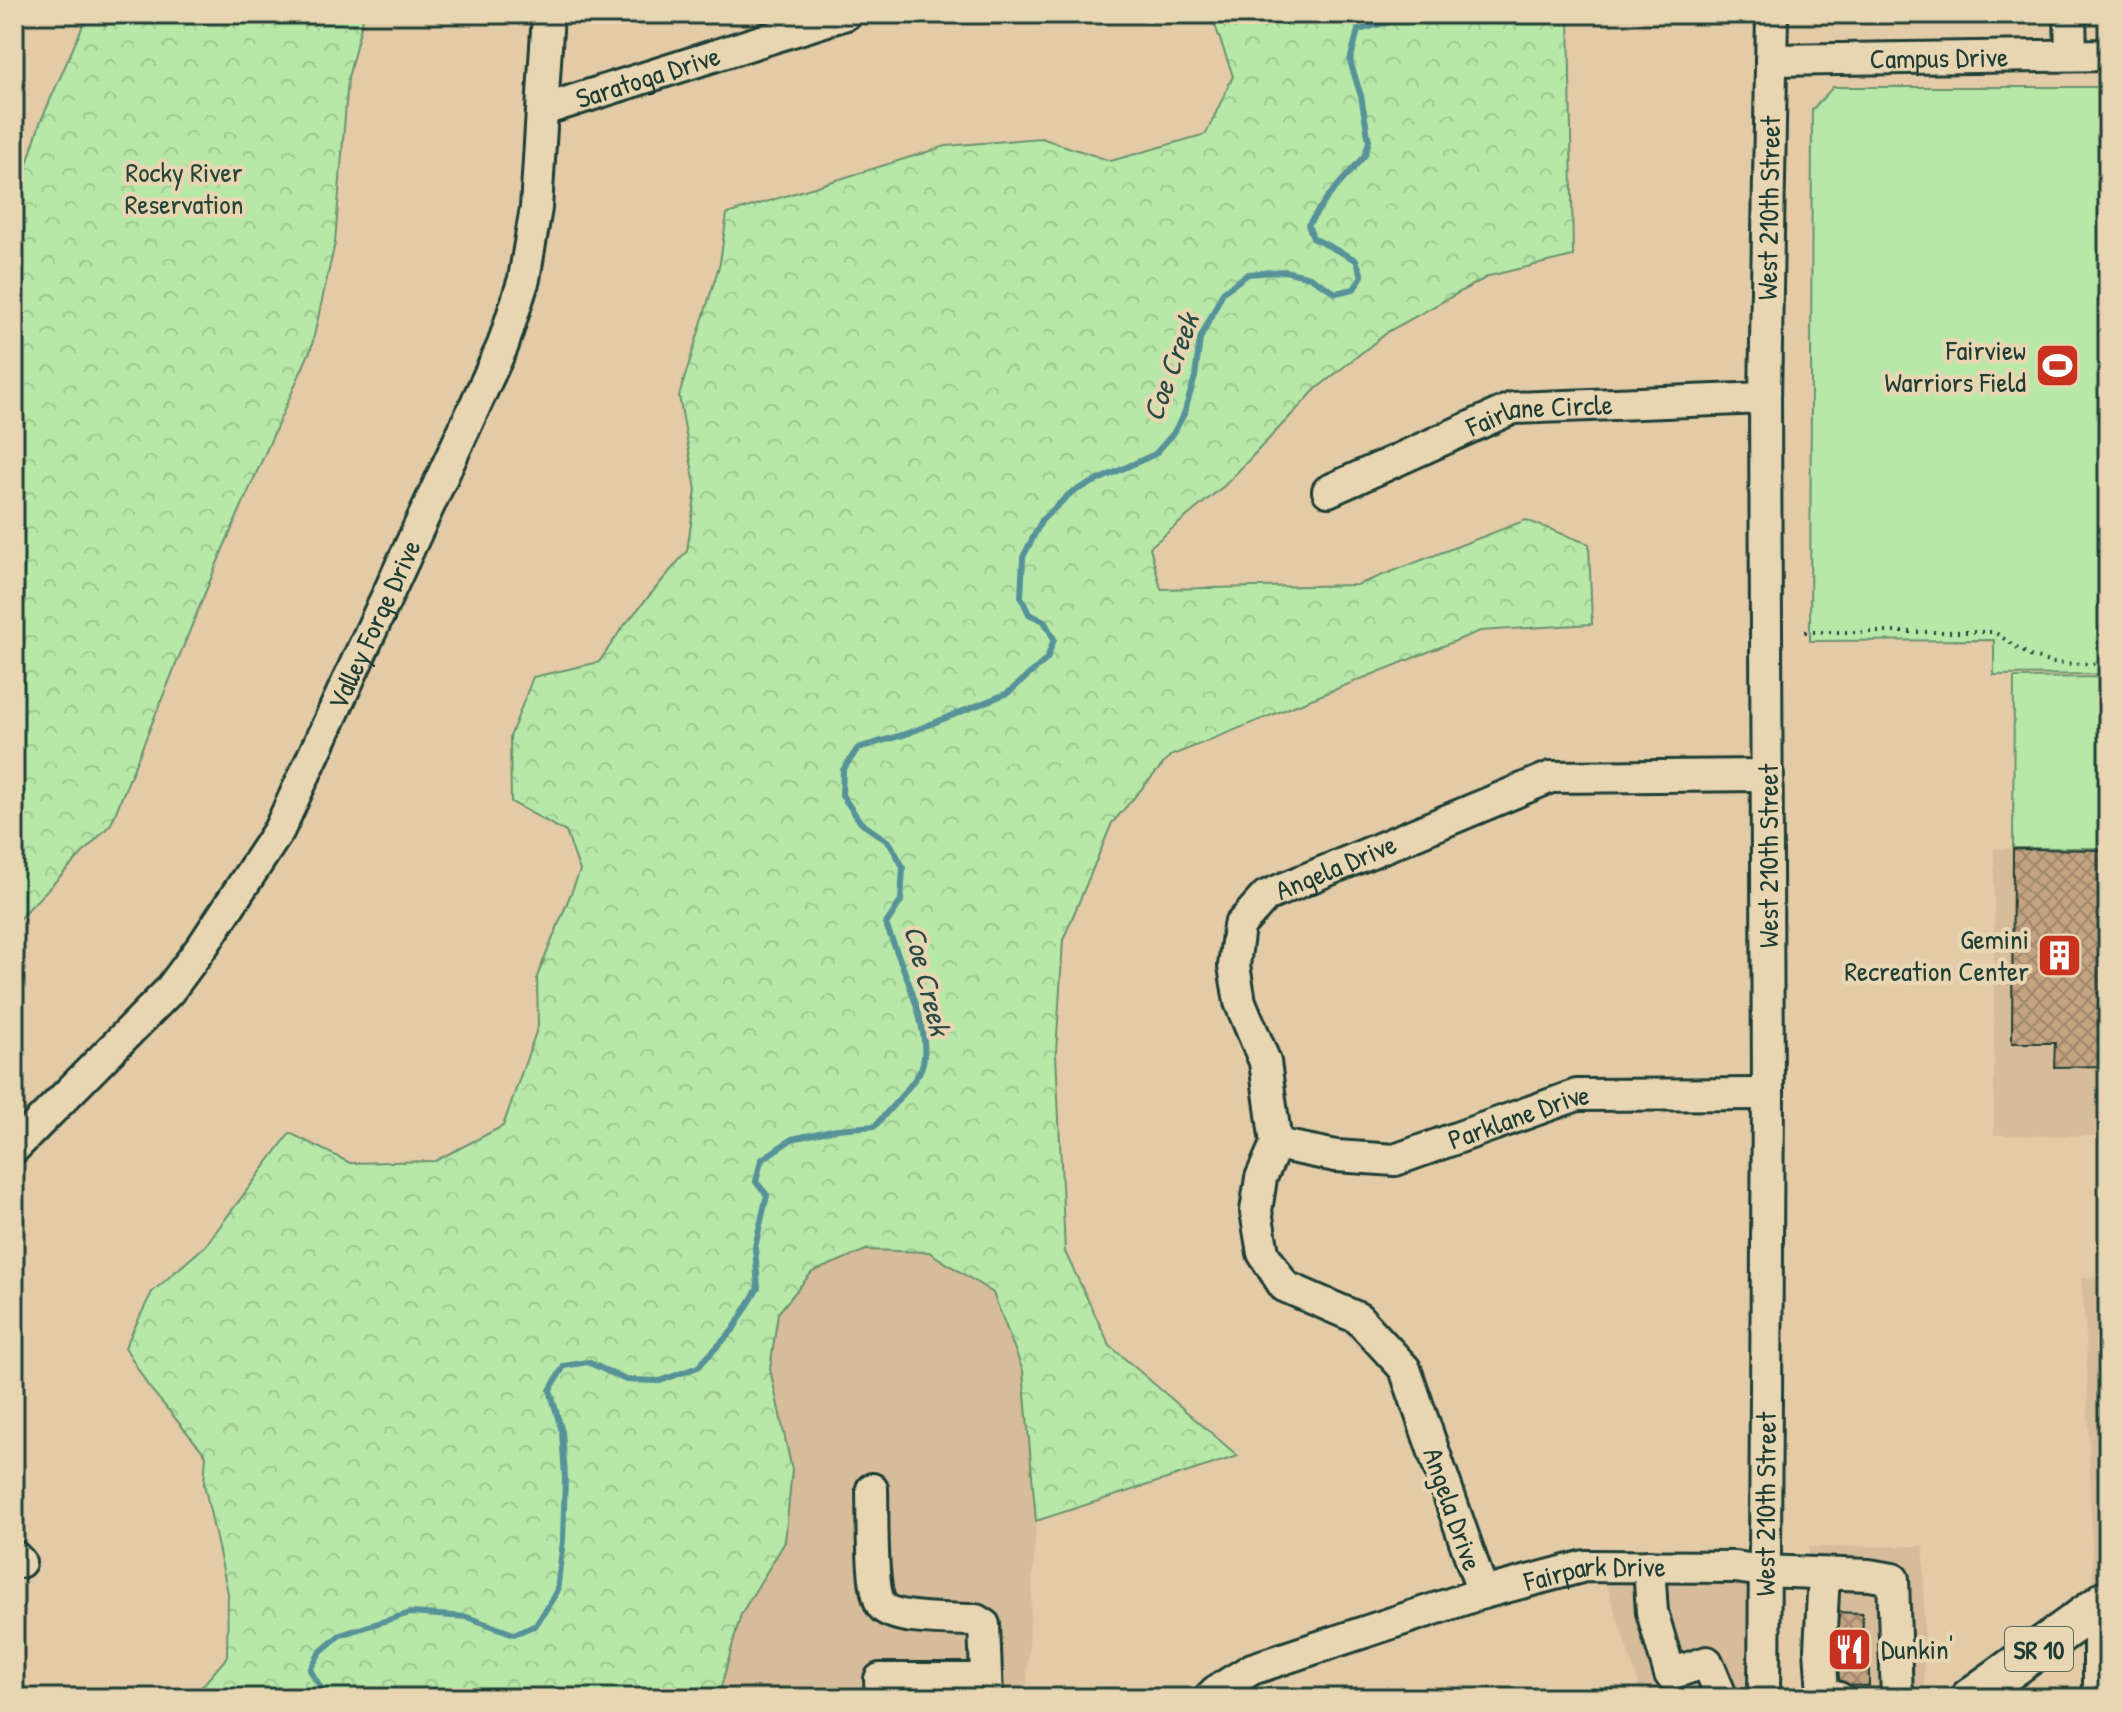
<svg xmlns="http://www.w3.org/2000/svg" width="2122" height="1712" font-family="'Patrick Hand',sans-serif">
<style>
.built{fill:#d6bc9a}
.green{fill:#b7e8a8;stroke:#6b926e;stroke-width:2}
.forest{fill:url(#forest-crowns);stroke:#6b926e;stroke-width:2}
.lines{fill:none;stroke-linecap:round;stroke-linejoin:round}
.stream{stroke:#579298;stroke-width:6}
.building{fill:url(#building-cross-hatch);stroke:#1f3d34;stroke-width:2}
.minor-casing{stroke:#1f3d34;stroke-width:36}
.major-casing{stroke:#1f3d34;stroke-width:44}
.path{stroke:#1f3d34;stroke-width:4;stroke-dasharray:2 6;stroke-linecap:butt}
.minor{stroke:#e8d6b3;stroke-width:30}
.major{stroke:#e8d6b3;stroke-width:38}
.labels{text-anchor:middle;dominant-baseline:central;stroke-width:8;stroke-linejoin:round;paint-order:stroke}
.shield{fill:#e8d6b3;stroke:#5b6b5a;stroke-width:2}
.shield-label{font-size:26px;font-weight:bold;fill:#1f3d34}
.street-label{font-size:28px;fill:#1f3d34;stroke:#e8d6b3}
.park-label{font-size:28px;fill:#27463a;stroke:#e8d6b3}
.poi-label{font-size:28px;fill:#1f3d34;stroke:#e8d6b3;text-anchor:end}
.water-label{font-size:30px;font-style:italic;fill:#284b45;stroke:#e8d6b3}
</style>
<defs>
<pattern id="forest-crowns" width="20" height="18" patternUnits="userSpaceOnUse" patternTransform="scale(2)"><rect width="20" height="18" fill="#b7e8a8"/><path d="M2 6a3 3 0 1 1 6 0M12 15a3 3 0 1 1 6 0" fill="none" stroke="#9dc891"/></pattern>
<pattern id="building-cross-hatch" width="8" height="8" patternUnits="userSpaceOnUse" patternTransform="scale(2)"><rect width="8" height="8" fill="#c4a381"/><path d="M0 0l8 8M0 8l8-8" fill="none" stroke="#9f866a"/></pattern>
</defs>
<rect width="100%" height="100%" fill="#e4cba7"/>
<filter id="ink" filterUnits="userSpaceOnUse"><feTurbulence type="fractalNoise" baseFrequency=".0125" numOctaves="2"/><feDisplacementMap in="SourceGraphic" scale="16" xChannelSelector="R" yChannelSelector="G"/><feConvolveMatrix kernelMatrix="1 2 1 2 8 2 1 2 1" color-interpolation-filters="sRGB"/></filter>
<g filter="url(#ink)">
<path class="built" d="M2013,848l95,2v286l-114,-1v-286z
M866,1250l63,2 64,41 30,78 13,150 -10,177h-308l23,-84 44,-72 7,-72 -22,-101 8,-56 34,-41z
M2108,1277v300l-15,10 -7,-249 -5,-60z
M1924,1546v140l-21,12h-93l-1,-151z
M1759,1566l-1,132h-115l-41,-127z"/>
<path class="green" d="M1833,87h275v587l-114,1v-35l-184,1 2,-531z
M2108,677v171h-95l1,-170z"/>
<path class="forest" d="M88,14h276l-16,64 -13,165 -24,106 -88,200 -112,275 -97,100v-719l26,-82z
M1211,14h358l4,242 -84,20 -100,55 -73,58 -91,96 -75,62 11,42 196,-4 169,-65 63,24 3,80 -112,7 -310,125 -58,67 -49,117 -7,113 9,199 45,94 128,110 -202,65 -13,-150 -30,-78 -64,-41 -63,-2 -54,22 -34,41 -8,56 22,101 -7,72 -44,72 -23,84h-526l35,-41 1,-64 -24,-109 2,-29 -58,-69 -23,-39 27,-55 53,-46 85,-113 60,30 85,-2 68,-35 35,-100 -1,-49 43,-106 -14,-39 -55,-30 -1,-65 23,-60 66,-15 23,-34 65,-77 9,-61 -17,-94 41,-133 7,-49 219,-68 95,-8 70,23 95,-27 27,-58z"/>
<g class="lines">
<path class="stream" d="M327,1698l-17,-28 10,-18 20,-17 70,-22 57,4 47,17 22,-9 21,-33 6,-52 2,-63 -3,-45 -12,-42 14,-24 24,-4 38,18 34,1 38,-14 35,-37 25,-42 -3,-41 12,-52 -11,-13 5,-22 31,-21 45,-10 38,-3c14,-17 32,-34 44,-53 20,-33 -21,-114 -33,-149l15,-23 2,-34 -13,-24 -29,-20 -19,-28 1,-25 15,-22 48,-14 102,-41 39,-34 7,-20 -10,-18 -15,-7 -8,-17 2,-40 19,-37 30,-28 83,-38 18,-20 11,-20 11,-37 5,-38 23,-47 25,-18 37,-3 25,6 26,16 18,-4 8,-13 -6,-16 -43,-22 -5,-13 19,-27 38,-43 4,-14 -8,-45 -11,-35 8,-31 30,-8 6,-8"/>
</g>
<path class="building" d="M2013,849l95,1 -2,17h2v199l-54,1 1,-24h-43z
M1833,1612l29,1 2,35 5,1v37l-38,-1z"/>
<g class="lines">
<defs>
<g id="minor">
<path d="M2070,14l1,41"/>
<path id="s1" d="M1771,60l337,-5"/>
<path id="s2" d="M543,110l303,-96"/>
<path id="s3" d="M1328,491l185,-83 252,-10"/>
<path id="s4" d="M1276,1144l60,12 59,4 182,-65 191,-1"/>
<path id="s5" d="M14,1148l155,-157 35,-47 75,-114 224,-485 21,-66 12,-71 12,-194"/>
<path d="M872,1489c1,22 -2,105 11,118 15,14 72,12 93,13l8,5 3,73"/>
<path d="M14,1556l6,6"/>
<path d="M1649,1566l3,46 18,62 37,-12 15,36"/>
<path d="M1824,1574l-4,75 3,44 16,5"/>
<path id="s6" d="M1483,1593l-78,-224 -47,-51 -74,-32 -21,-33 -7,-42 5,-33 15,-34 -11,-82 -25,-60 -6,-36 5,-40 27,-30 285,-119 217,-2"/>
<path d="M2099,1605v93"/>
<path d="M881,1698l-1,-19h106"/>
<path id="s7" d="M1209,1698l7,-7 36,-22 231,-76 102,-27 150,1 28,4 106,4 24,4 4,119"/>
<path id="s8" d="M1764,1698l4,-604 -3,-696 7,-384"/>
</g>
<path id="major" d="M1970,1698l138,-99"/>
</defs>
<use href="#minor" class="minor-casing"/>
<use href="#major" class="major-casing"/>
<path class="path" d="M1805,632h189l36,24 22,7 39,1 17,-2"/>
<use href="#minor" class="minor"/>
<use href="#major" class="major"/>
</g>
</g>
<defs>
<symbol id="stadium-square" viewBox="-11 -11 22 22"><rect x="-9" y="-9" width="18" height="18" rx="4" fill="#c8321e" stroke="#e8d6b3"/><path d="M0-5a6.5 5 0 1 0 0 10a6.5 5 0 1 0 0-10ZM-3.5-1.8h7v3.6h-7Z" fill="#fff"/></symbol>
<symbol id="building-square" viewBox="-11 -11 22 22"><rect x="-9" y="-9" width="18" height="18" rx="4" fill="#c8321e" stroke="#e8d6b3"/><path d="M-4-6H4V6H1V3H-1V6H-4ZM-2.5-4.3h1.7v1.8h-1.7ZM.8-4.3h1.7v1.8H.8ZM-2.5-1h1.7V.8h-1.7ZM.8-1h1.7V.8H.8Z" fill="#fff"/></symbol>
<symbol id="restaurant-square" viewBox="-11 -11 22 22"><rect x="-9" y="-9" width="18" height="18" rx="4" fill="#c8321e" stroke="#e8d6b3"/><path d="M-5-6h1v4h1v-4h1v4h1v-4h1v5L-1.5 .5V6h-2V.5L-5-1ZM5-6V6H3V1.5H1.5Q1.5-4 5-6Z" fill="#fff"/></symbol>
</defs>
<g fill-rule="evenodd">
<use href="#stadium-square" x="2032" y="340" width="51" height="51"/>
<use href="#building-square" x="2034" y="930" width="51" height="51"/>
<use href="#restaurant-square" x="1824" y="1624" width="51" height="51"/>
</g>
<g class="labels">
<rect class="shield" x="2005" y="1627" width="68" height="44" rx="6"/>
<g class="shield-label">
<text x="2039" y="1649">SR 10</text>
</g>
<g class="street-label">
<text stroke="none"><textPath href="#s1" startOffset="168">Campus Drive</textPath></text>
<text stroke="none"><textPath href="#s2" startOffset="110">Saratoga Drive</textPath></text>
<text stroke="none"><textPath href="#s8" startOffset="1490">West 210th Street</textPath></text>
<text stroke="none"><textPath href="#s3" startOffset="228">Fairlane Circle</textPath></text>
<text stroke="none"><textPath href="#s5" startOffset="642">Valley Forge Drive</textPath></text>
<text transform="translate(1768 856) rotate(-90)">West 210th Street</text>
<text stroke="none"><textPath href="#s6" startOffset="880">Angela Drive</textPath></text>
<text stroke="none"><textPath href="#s4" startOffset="252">Parklane Drive</textPath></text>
<text stroke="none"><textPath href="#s8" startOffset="194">West 210th Street</textPath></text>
<text transform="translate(1453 1509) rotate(71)">Angela Drive</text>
<text stroke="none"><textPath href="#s7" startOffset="410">Fairpark Drive</textPath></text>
</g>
<g class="park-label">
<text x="184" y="172">Rocky River<tspan x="184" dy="32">Reservation</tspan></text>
</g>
<g class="poi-label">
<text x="2026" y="350">Fairview<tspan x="2026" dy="32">Warriors Field</tspan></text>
<text x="2029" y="939">Gemini<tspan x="2029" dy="32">Recreation Center</tspan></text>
<text x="1881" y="1649" text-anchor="start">Dunkin'</text>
</g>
<g class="water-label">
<text transform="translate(1170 367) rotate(-70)">Coe Creek</text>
<text transform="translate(928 980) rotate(76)">Coe Creek</text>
</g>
</g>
<rect width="2122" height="1712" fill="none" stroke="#e8d6b3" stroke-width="48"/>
<rect x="24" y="24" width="2074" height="1664" fill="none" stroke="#1f3d34" stroke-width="3" filter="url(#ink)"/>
</svg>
